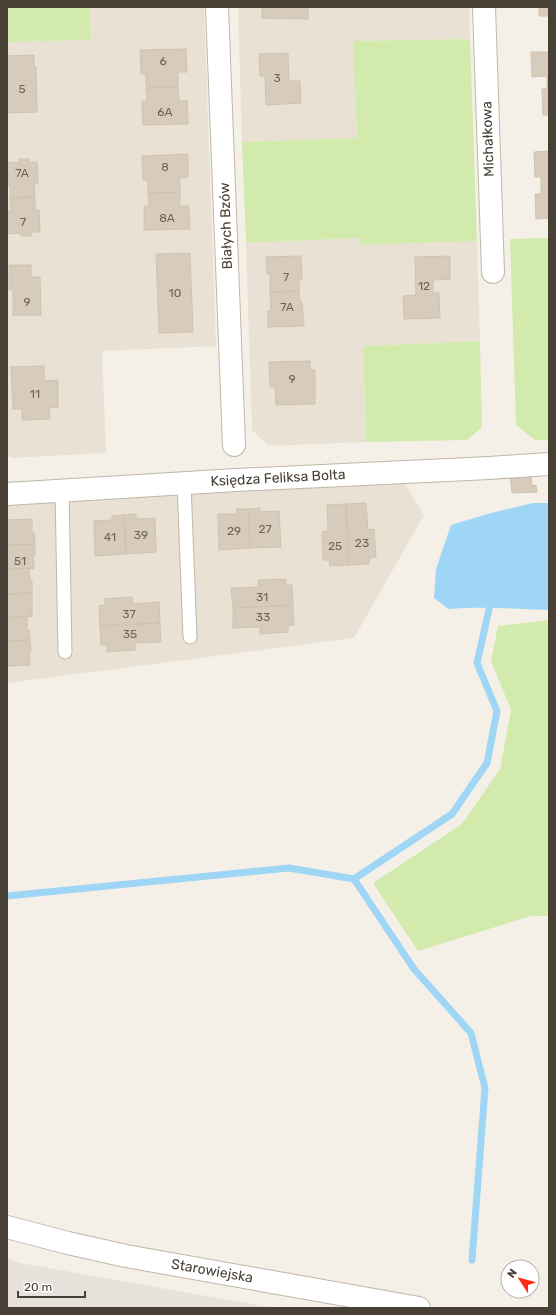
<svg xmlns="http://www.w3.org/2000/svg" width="556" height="1315" font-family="Rubik,sans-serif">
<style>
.residential{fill:#e9e1d4}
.industrial{fill:#e7e1db}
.green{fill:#d2ebad}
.water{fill:#9fd6f5}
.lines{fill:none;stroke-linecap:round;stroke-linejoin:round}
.stream{stroke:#9fd6f5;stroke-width:7}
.building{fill:#d7cbbb;stroke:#d2c2ae}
.service-casing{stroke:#c1b7a8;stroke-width:15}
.minor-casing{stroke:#c1b7a8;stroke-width:24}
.tertiary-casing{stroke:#c1b7a8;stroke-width:24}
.service{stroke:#fff;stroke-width:13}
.minor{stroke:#fff;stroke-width:22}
.tertiary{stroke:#fff;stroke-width:22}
.labels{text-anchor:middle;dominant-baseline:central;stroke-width:4;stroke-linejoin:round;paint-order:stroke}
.number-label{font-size:12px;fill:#6c6356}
.street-label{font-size:14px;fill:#484035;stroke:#fff}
</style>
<rect width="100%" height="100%" fill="#f4f0e7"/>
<path class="residential" d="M90,7h114l12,339 -114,5 4,102 -95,5 -4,-4v-412l84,-2z
M238,7h231l1,32 -116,2 3,97 -115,4z
M360,238v7l117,-4 3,100 -117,5 3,96 -97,4 -17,-16 -6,-187z
M404,482l20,33 -70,123 -347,45v-182z"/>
<path class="industrial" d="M7,1258l13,5 255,45h-268z"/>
<path class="green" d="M7,7h83l1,33 -84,2z
M470,39l7,202 -117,4 -1,-7 -113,5 -4,-101 115,-4 -4,-97z
M549,238v202h-14l-19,-15 -6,-186z
M480,341l2,86 -15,13 -101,2 -3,-96z
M549,620v296h-18l-113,35 -45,-68 89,-59 38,-55 11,-59 -20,-49 7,-35z"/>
<path class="water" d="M533,503h16v107c-34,-1 -68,-4 -101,-1l-14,-11 2,-29 15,-44 40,-12z"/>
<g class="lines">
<path class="stream" d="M354,879l60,90 57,64 14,55 -13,172
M7,896l282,-28 65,11 98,-65 35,-51 10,-52 -20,-48 12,-54"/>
</g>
<path class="building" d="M262,7h46v12l-46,-1z
M539,7h10v9h-10z
M186,49l1,23h-9v15h-32v-13h-5l-1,-24z
M531,52h18v63h-6l-1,-26h5v-13l-15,1z
M288,53l1,28h11l1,22 -35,2 -1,-29h-5l-1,-22z
M34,55v12h2l1,45 -30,1v-57z
M178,87l1,14h8l1,23 -45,1 -1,-24h5l-1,-13z
M549,151v67l-13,1 -1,-25h6v-17h-6l-1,-25z
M188,154v23l-8,1v14l-32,1v-13h-5l-1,-24z
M19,159h10v3h8l1,22h-4l1,13 -25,1v-13h-3v-22l12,-1z
M180,192v14h9l1,23 -46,1v-24h5l-1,-13z
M35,197v13h4l1,22h-9v4h-10v-3l-14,1v-23h4l-1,-13z
M190,253l3,79 -34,1 -3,-79z
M301,256l1,24h-3v11l-29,1v-18h-3l-1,-17z
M450,256v23l-17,1v13h6l1,25 -36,1 -1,-23 13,-1 -1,-38z
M9,265h22v12h9l1,38h-28v-25h-4z
M299,291l1,11h2l2,24 -36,1v-16h3l-1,-19z
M310,361v9h5v34l-39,1 -1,-18h-5l-1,-25z
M44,366v15l14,-1v27l-9,1 1,11 -28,1v-11h-9l-2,-42z
M531,472l1,14 4,-1 1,7 -25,1 -2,-19z
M366,503l2,27 6,-1 2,28 -7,1v6l-20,1 -3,-61z
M346,504l3,61 -19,1 -1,-6h-6l-1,-28 6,-1 -1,-26z
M260,508v4l19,-1 2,36 -31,1 -2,-39z
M236,509h12l2,39 -31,2 -1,-36h19z
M136,514v5l19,-1 1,34 -30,2 -2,-39z
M124,515l2,39 -31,2 -1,-35 18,-1v-4z
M32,519v14h2l1,11 -28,1v-25z
M35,544v11h-2l1,13 -27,1v-24z
M34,568l-5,1 1,12h2v12l-25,1v-25z
M286,579v6h6l1,20 -60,3 -2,-20 27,-1v-7z
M32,593v23l-25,2v-24z
M132,597l1,7 26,-2 1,21 -60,3 -1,-20 6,-1 -1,-6z
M293,605l1,20h-6v7l-28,2v-7l-27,1v-20z
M32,616l-5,1v13h2l1,10 -23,1v-23z
M160,623l1,19 -26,1v7l-28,2v-7h-6l-1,-19z
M30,640l1,12h-2l1,13 -23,1v-25z"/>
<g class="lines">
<defs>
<path id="service" d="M184,483l6,154
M62,490l3,162"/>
<path id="minor" d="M217,7l17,438
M484,7l9,265
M7,494l229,-14 253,-12 60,-4"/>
<path id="tertiary" d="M7,1227l61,16 58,13 293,52"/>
</defs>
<use href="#service" class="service-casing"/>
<use href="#minor" class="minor-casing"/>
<use href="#tertiary" class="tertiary-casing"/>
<use href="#service" class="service"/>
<use href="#minor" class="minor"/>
<use href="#tertiary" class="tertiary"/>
</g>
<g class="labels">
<g class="number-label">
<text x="163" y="61">6</text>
<text x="277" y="78">3</text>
<text x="22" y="89">5</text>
<text x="165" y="112">6A</text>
<text x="165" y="167">8</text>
<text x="22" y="173">7A</text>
<text x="167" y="218">8A</text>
<text x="23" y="222">7</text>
<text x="286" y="277">7</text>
<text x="424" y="286">12</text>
<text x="175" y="293">10</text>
<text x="27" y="302">9</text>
<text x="287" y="307">7A</text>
<text x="292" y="379">9</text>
<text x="35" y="394">11</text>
<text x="265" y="529">27</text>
<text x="234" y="531">29</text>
<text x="141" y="535">39</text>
<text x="110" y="537">41</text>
<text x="362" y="543">23</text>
<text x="335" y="546">25</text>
<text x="20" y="561">51</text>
<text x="262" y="597">31</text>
<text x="129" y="614">37</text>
<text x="263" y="617">33</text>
<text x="130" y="634">35</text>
</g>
<g class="street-label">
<text transform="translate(488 139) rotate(-92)">Michałkowa</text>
<text transform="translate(226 226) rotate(-92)">Białych Bzów</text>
<text transform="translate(278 478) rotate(-3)">Księdza Feliksa Bolta</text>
<text transform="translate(212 1271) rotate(10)">Starowiejska</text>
</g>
</g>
<rect width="556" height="1315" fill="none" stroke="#484035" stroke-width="16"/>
<g transform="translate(520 1279) rotate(306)"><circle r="19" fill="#ffffff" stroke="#b6b3ae"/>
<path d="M0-3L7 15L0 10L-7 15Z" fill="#ff2b13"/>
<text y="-6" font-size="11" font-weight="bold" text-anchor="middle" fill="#484035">N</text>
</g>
<path d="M18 1291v6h67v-6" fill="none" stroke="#484035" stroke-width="2"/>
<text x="24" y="1291" font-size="12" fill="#484035" stroke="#ffffff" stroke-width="3" paint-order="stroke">20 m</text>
</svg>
